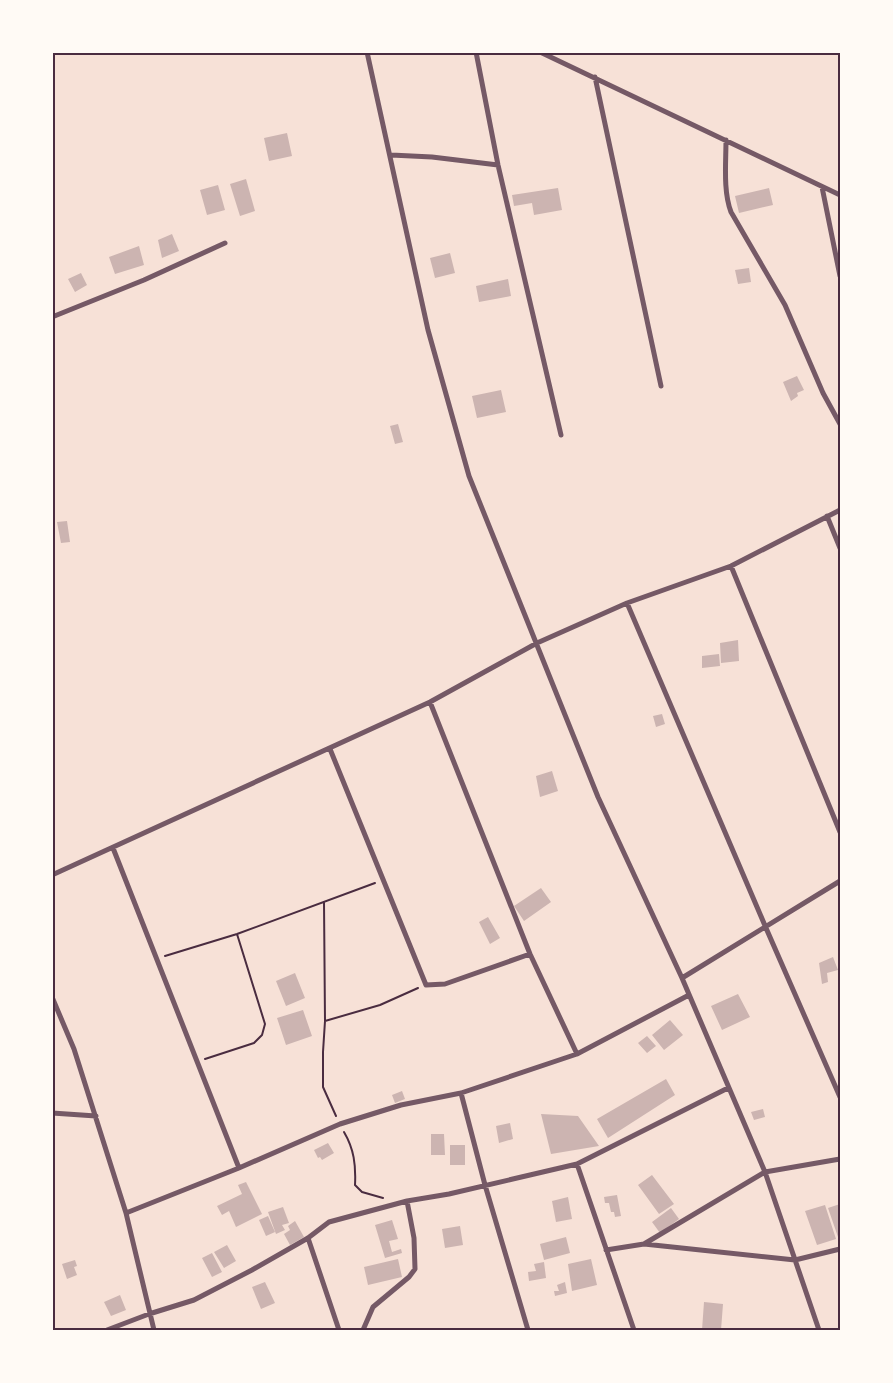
<svg xmlns="http://www.w3.org/2000/svg" width="893" height="1383" font-family="'Fira Sans Condensed',sans-serif">
<style>
.building{fill:#ccb4b1}
.lines{fill:none;stroke-linecap:round;stroke-linejoin:round}
.path{stroke:#4a2c40;stroke-width:2}
.minor{stroke:#755966;stroke-width:5}
.neatline{fill:none;stroke:#4a2c40;stroke-width:2}
</style>
<rect width="100%" height="100%" fill="#f7e1d7"/>
<path class="building" d="M287,133l5,23 -23,5 -5,-23z
M246,179l9,32 -15,5 -10,-32z
M218,185l7,25 -18,5 -7,-25z
M558,188l4,22 -28,5 -2,-12 -18,3 -2,-11z
M769,188l4,17 -34,8 -4,-17z
M172,234l7,17 -17,7 -4,-18z
M139,246l5,19 -29,9 -6,-17z
M450,253l5,20 -20,5 -5,-20z
M749,268l2,14 -13,2 -3,-14z
M81,273l6,12 -12,7 -7,-13z
M508,279l3,17 -32,6 -3,-16z
M797,376l7,14 -7,3 1,3 -7,5 -8,-19z
M501,390l5,22 -29,6 -5,-22z
M398,424l5,18 -8,2 -5,-18z
M67,521l3,21 -9,1 -4,-21z
M738,640l1,21 -18,2 -1,-20z
M719,654l1,12 -18,2v-12z
M662,714l3,10 -9,3 -3,-11z
M552,771l6,20 -18,6 -4,-21z
M541,888l10,14 -27,19 -10,-15z
M488,917l12,21 -10,6 -11,-22z
M833,957l5,13 -11,3 1,9 -6,2 -3,-21z
M295,973l10,25 -19,8 -10,-25z
M738,994l12,23 -28,13 -11,-24z
M303,1010l9,26 -26,9 -9,-27z
M670,1020l13,15 -19,15 -12,-15z
M647,1036l9,10 -9,7 -9,-10z
M666,1079l9,16 -67,43 -11,-19z
M402,1091l3,8 -10,4 -3,-8z
M763,1109l2,8 -11,3 -3,-8z
M541,1114l37,2 21,30 -48,8z
M510,1123l3,16 -14,4 -3,-17z
M431,1134h13l1,21h-14z
M328,1143l6,10 -12,7 -2,-3 -2,1 -4,-8z
M450,1145h15v20h-15z
M652,1175l22,29 -15,10 -21,-29z
M246,1182l16,32 -26,13 -7,-16 -7,4 -5,-9 25,-12 -4,-9z
M617,1195l4,21 -6,1 -1,-5h-3l-2,-9h-4l-1,-6z
M568,1197l4,22 -16,3 -4,-21z
M840,1204v32l-2,1 -10,-29z
M825,1205l11,34 -19,6 -12,-34z
M283,1207l6,16 -7,2 3,5 -9,4 -8,-22z
M671,1208l8,11 -19,14 -8,-11z
M268,1216l7,16 -9,4 -7,-16z
M392,1220l6,19 -9,2 3,11 9,-3 1,4 -17,5 -10,-33z
M295,1221l9,16 -14,8 -6,-11 6,-4 -2,-4z
M460,1226l3,19 -18,3 -3,-19z
M566,1237l4,16 -26,7 -4,-16z
M227,1245l9,16 -12,7 -10,-16z
M212,1253l10,19 -10,5 -10,-19z
M398,1259l4,18 -34,8 -4,-18z
M591,1259l6,26 -25,6 -4,-27z
M75,1260l2,6 -3,1 3,8 -10,4 -5,-15z
M544,1262l2,16 -17,3 -1,-9 8,-1 -2,-7z
M265,1282l10,21 -14,6 -9,-22z
M565,1282l2,11 -12,3 -1,-5h5l-2,-6z
M120,1295l6,15 -15,6 -7,-14z
M704,1302l19,2 -2,26h-19z"/>
<g class="lines">
<path class="path" d="M324,902l1,119 -2,31v35l13,29
M165,956l72,-22 138,-51
M325,1021l55,-16 38,-17
M205,1059l49,-16 8,-8 3,-11 -28,-90
M344,1132c10,17 12,33 11,53l7,7 21,6"/>
<path class="minor" d="M367,52l61,278 41,146 129,321 84,181 83,194 54,158
M476,52l22,113 63,270
M540,52l300,143
M595,77l66,309
M726,140c0,23 -3,51 5,72l54,93 38,88 17,31
M391,155l41,2 66,8
M822,187l18,89
M52,317l92,-37 81,-37
M827,516l13,32
M731,566l109,266
M627,603l139,325 74,169
M430,702l100,252 47,100
M330,749l96,236 19,-1 85,-30
M113,848l126,320
M52,875l378,-173 107,-59 90,-40 104,-37 109,-56
M682,978l158,-97
M52,997l22,52 52,164 28,117
M461,1093l24,92 43,145
M52,1113l44,3
M577,1164l57,166
M126,1213l113,-45 101,-44 61,-19 60,-12 116,-39 112,-59
M308,1238l31,92
M644,1244l121,-72 75,-13
M606,1250l38,-6 151,16 45,-11
M107,1330l42,-16 45,-14 58,-30 56,-32 21,-16 78,-21 42,-7 128,-30 151,-76
M363,1330l10,-23 36,-30 6,-8 -1,-31 -7,-37"/>
</g>
<rect width="893" height="1383" fill="none" stroke="#fffaf5" stroke-width="108"/>
<rect x="54" y="54" width="785" height="1275" class="neatline"/>
</svg>
